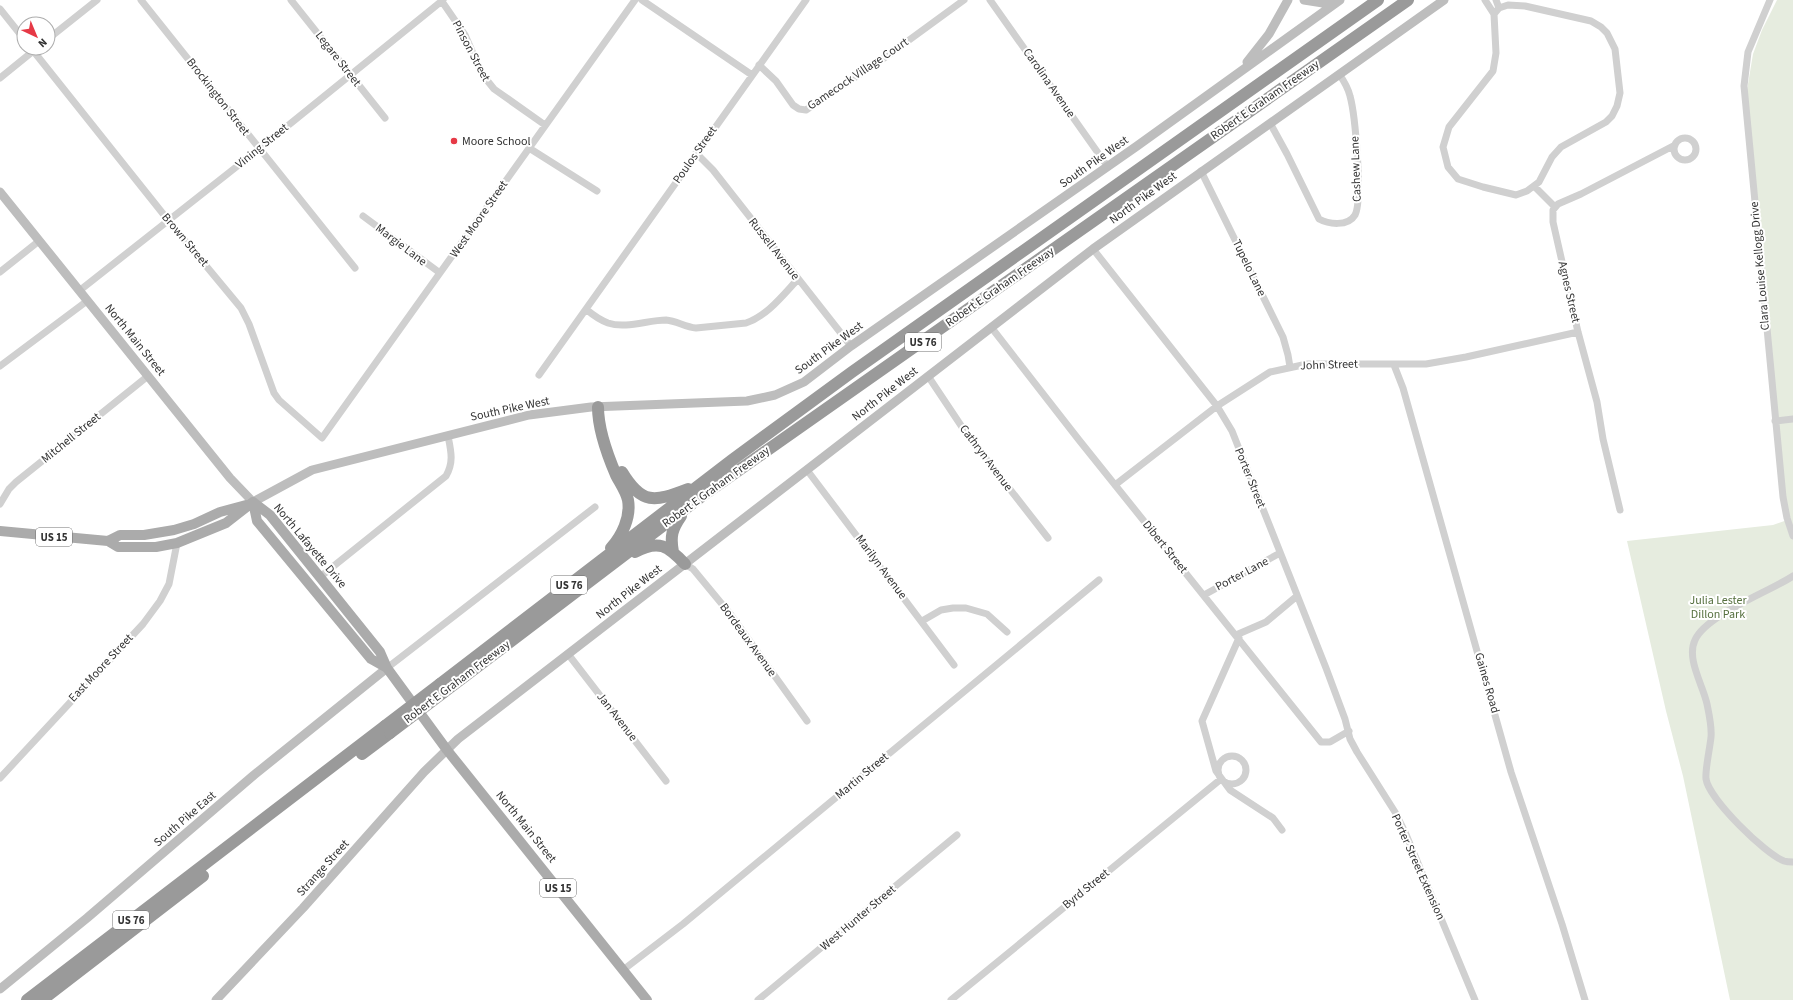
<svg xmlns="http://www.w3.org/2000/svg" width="1793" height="1000" font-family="'Source Sans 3',sans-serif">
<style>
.green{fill:#e6ecdf}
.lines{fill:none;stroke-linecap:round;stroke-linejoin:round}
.street{stroke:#d0d0d0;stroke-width:7}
.secondary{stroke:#bdbdbd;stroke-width:9}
.primary{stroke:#ababab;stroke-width:10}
.highway{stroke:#9a9a9a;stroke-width:12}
.highway-bridge{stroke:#9a9a9a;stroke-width:12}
.poi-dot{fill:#e63946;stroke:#fff;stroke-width:1.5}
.labels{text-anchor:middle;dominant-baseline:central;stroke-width:4;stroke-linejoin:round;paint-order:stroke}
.shield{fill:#fff;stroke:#707070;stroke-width:1}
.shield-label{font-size:11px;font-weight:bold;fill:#333}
.street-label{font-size:12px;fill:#333;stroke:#fff}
.poi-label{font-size:12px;fill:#333;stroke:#fff;text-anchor:start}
.park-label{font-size:12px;fill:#56703f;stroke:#fff}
</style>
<rect width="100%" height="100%" fill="#fff"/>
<path class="green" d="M1777,0h16v1000h-63l-47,-224 -17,-65 -39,-170 146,-16 17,-6 -5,-25 -38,-404 6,-36 9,-24z"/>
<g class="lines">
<path class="street" d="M141,0l214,268
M291,0l94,118
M441,0l24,35 17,39 12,15 51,36
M642,0l110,75
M990,0l118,167
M1485,0l9,14
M1496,0l3,8
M1770,0l-22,52 -4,34 39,411 4,21 6,18
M1508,5l17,1 66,15 10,6 6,6 8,16 5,44 -3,13 -5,10 -6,6 -45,25 -9,10 -13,25 -12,9 -11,4 -33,-8 -25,-8 -10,-12 -5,-20 6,-20 44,-56 3,-18 -2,-39 5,-6z
M0,9l24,30
M48,39l49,-39
M31,48l137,172 73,88 8,16 25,69 5,7 43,38 313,-438
M759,65l17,16 17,24 6,4 7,1 84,-56 74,-54
M0,78l37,-30
M1270,123l17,31 32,65c9,5 29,8 36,-4 8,-15 0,-101 -5,-119 -2,-8 -6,-15 -11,-22
M1674 149a11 11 0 1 1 22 0a11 11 0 1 1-22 0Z
M529,148l68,43
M696,153l17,17 138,176
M1201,171l82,166 5,18 2,12
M1534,186l21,21
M363,216l77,57
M1093,249l124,157 15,25 94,237 19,51 5,20 7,13 38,60 10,20 70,168
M0,272l39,-31
M79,291l180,-142 184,-149
M587,310c6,5 13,10 21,13 18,6 40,-3 58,-3 11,1 19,7 30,8l50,-5c21,-7 37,-28 52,-44
M991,327l88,113 242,302h9l19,-11
M1394,365l9,23 108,384 51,152 23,76
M0,366l87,-65
M539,375l267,-375
M928,376l38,57 82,105
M1775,421l18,-2
M807,470l147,195
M1115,485l102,-79 53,-34 37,-8h119l40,-7 112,-25
M0,504l9,-15 7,-7 132,-106
M1620,510l-17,-71 -6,-37 -19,-70 -25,-110v-12l5,-6 23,-10 94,-49
M685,564l8,5 38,46 76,106
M1793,576c-24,16 -87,39 -98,64 -9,19 8,45 12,64 2,10 5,23 4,33 -1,11 -6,32 -5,42 3,20 59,75 78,82 3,1 6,1 9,1
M320,577l126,-101c8,-14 5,-25 2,-40
M1204,595l76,-42
M922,621l19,-11 12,-2h13l21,6 20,18
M1236,635l30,-13 31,-26
M1239,638l-37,83 14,50 14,19 43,28 9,12
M568,654l98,127
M387,668l208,-161
M1218 770a14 14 0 1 1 28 0a14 14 0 1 1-28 0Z
M0,778l143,-154 17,-23 9,-17 8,-41
M623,970l60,-46 416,-344
M758,1000l199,-165
M951,1000l270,-221"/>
<path class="secondary" d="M1304,0l19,3 14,-3
M1247,62l22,-28 19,-34
M0,192l230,286 23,24 59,-32 217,-55 62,-8 156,-6 28,-6 29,-13 47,-36 286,-200 203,-146
M0,989l87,-71 167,-143 133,-107
M216,1000l87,-92 121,-136 34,-33 635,-490 351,-249"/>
<path class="primary" d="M253,502l17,13 110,137 7,16 60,82 200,250
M253,502l4,19 114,138 16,9
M0,531l108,10 10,6h38l21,-4 49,-20 27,-21
M108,541l12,-6h24l30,-5 20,-6 26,-12 26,-7"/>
<path class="highway" d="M598,407c0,23 9,47 18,68 4,8 10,16 12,25 3,17 -6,36 -17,48
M622,472c20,33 32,30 66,17
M635,552c24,-13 33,-6 50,12
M673,552c-3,-16 -1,-23 8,-36
M440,684l292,-224 120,-88 526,-372
M444,692l258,-196 706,-496
M362,754l28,-21
M27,1000l358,-274
M42,1000l161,-124"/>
<path class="highway-bridge" d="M385,726l55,-42
M390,733l54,-41"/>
</g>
<circle class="poi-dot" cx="454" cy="141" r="4"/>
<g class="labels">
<g class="shield">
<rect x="905" y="333" width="36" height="18" rx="3"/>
<rect x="36" y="528" width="36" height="18" rx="3"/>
<rect x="551" y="576" width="36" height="18" rx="3"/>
<rect x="540" y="879" width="36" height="18" rx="3"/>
<rect x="113" y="911" width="36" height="18" rx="3"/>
</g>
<g class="shield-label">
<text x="923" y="342">US 76</text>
<text x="54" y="537">US 15</text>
<text x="569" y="585">US 76</text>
<text x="558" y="888">US 15</text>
<text x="131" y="920">US 76</text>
</g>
<g class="street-label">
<text transform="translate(471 51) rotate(62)">Pinson Street</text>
<text transform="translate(338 59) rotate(52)">Legare Street</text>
<text transform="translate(858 74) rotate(-34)">Gamecock Village Court</text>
<text transform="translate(1049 83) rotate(55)">Carolina Avenue</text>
<text transform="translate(218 97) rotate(52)">Brockington Street</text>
<text transform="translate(1265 100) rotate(-35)">Robert E Graham Freeway</text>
<text transform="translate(262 146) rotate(-39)">Vining Street</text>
<text transform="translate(695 155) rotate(-55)">Poulos Street</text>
<text transform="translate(1094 162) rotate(-35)">South Pike West</text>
<text transform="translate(1356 169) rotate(-92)">Cashew Lane</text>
<text transform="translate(1143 198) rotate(-36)">North Pike West</text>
<text transform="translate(479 219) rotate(-55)">West Moore Street</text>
<text transform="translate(185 240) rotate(50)">Brown Street</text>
<text transform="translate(401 245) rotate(37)">Margie Lane</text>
<text transform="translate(774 249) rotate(52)">Russell Avenue</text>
<text transform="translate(1760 266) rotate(-95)">Clara Louise Kellogg Drive</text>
<text transform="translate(1249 268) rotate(64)">Tupelo Lane</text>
<text transform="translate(1000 287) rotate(-35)">Robert E Graham Freeway</text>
<text transform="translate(1569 292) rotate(77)">Agnes Street</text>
<text transform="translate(135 340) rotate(51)">North Main Street</text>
<text transform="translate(829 348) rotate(-36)">South Pike West</text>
<text transform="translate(1329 365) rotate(-2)">John Street</text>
<text transform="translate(885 394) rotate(-38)">North Pike West</text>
<text transform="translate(510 409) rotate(-12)">South Pike West</text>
<text transform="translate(71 438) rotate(-39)">Mitchell Street</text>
<text transform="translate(986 458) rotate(53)">Cathryn Avenue</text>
<text transform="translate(1250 478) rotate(68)">Porter Street</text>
<text transform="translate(716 487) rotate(-36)">Robert E Graham Freeway</text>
<text transform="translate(310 546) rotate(50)">North Lafayette Drive</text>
<text transform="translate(1165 547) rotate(51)">Dibert Street</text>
<text transform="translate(881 567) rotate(53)">Marilyn Avenue</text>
<text transform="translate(1242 574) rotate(-28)">Porter Lane</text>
<text transform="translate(629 592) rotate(-38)">North Pike West</text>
<text transform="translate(748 640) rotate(54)">Bordeaux Avenue</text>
<text transform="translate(101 668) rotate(-47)">East Moore Street</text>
<text transform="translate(457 682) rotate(-37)">Robert E Graham Freeway</text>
<text transform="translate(1487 683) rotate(74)">Gaines Road</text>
<text transform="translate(617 717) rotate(52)">Jan Avenue</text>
<text transform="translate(862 776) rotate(-40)">Martin Street</text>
<text transform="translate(185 819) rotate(-41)">South Pike East</text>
<text transform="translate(526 827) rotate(51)">North Main Street</text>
<text transform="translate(1418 867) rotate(66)">Porter Street Extension</text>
<text transform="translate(323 868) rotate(-48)">Strange Street</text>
<text transform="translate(1086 889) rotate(-39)">Byrd Street</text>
<text transform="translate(858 918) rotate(-40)">West Hunter Street</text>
</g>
<g class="poi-label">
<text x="462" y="141">Moore School</text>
</g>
<g class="park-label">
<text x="1718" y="600">Julia Lester<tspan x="1718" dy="14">Dillon Park</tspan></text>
</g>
</g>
<g transform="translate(36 36) rotate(136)"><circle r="19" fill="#ffffff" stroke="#adadad"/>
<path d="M0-3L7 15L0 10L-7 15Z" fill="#e63946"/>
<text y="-6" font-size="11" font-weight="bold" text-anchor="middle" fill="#333333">N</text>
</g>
</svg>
